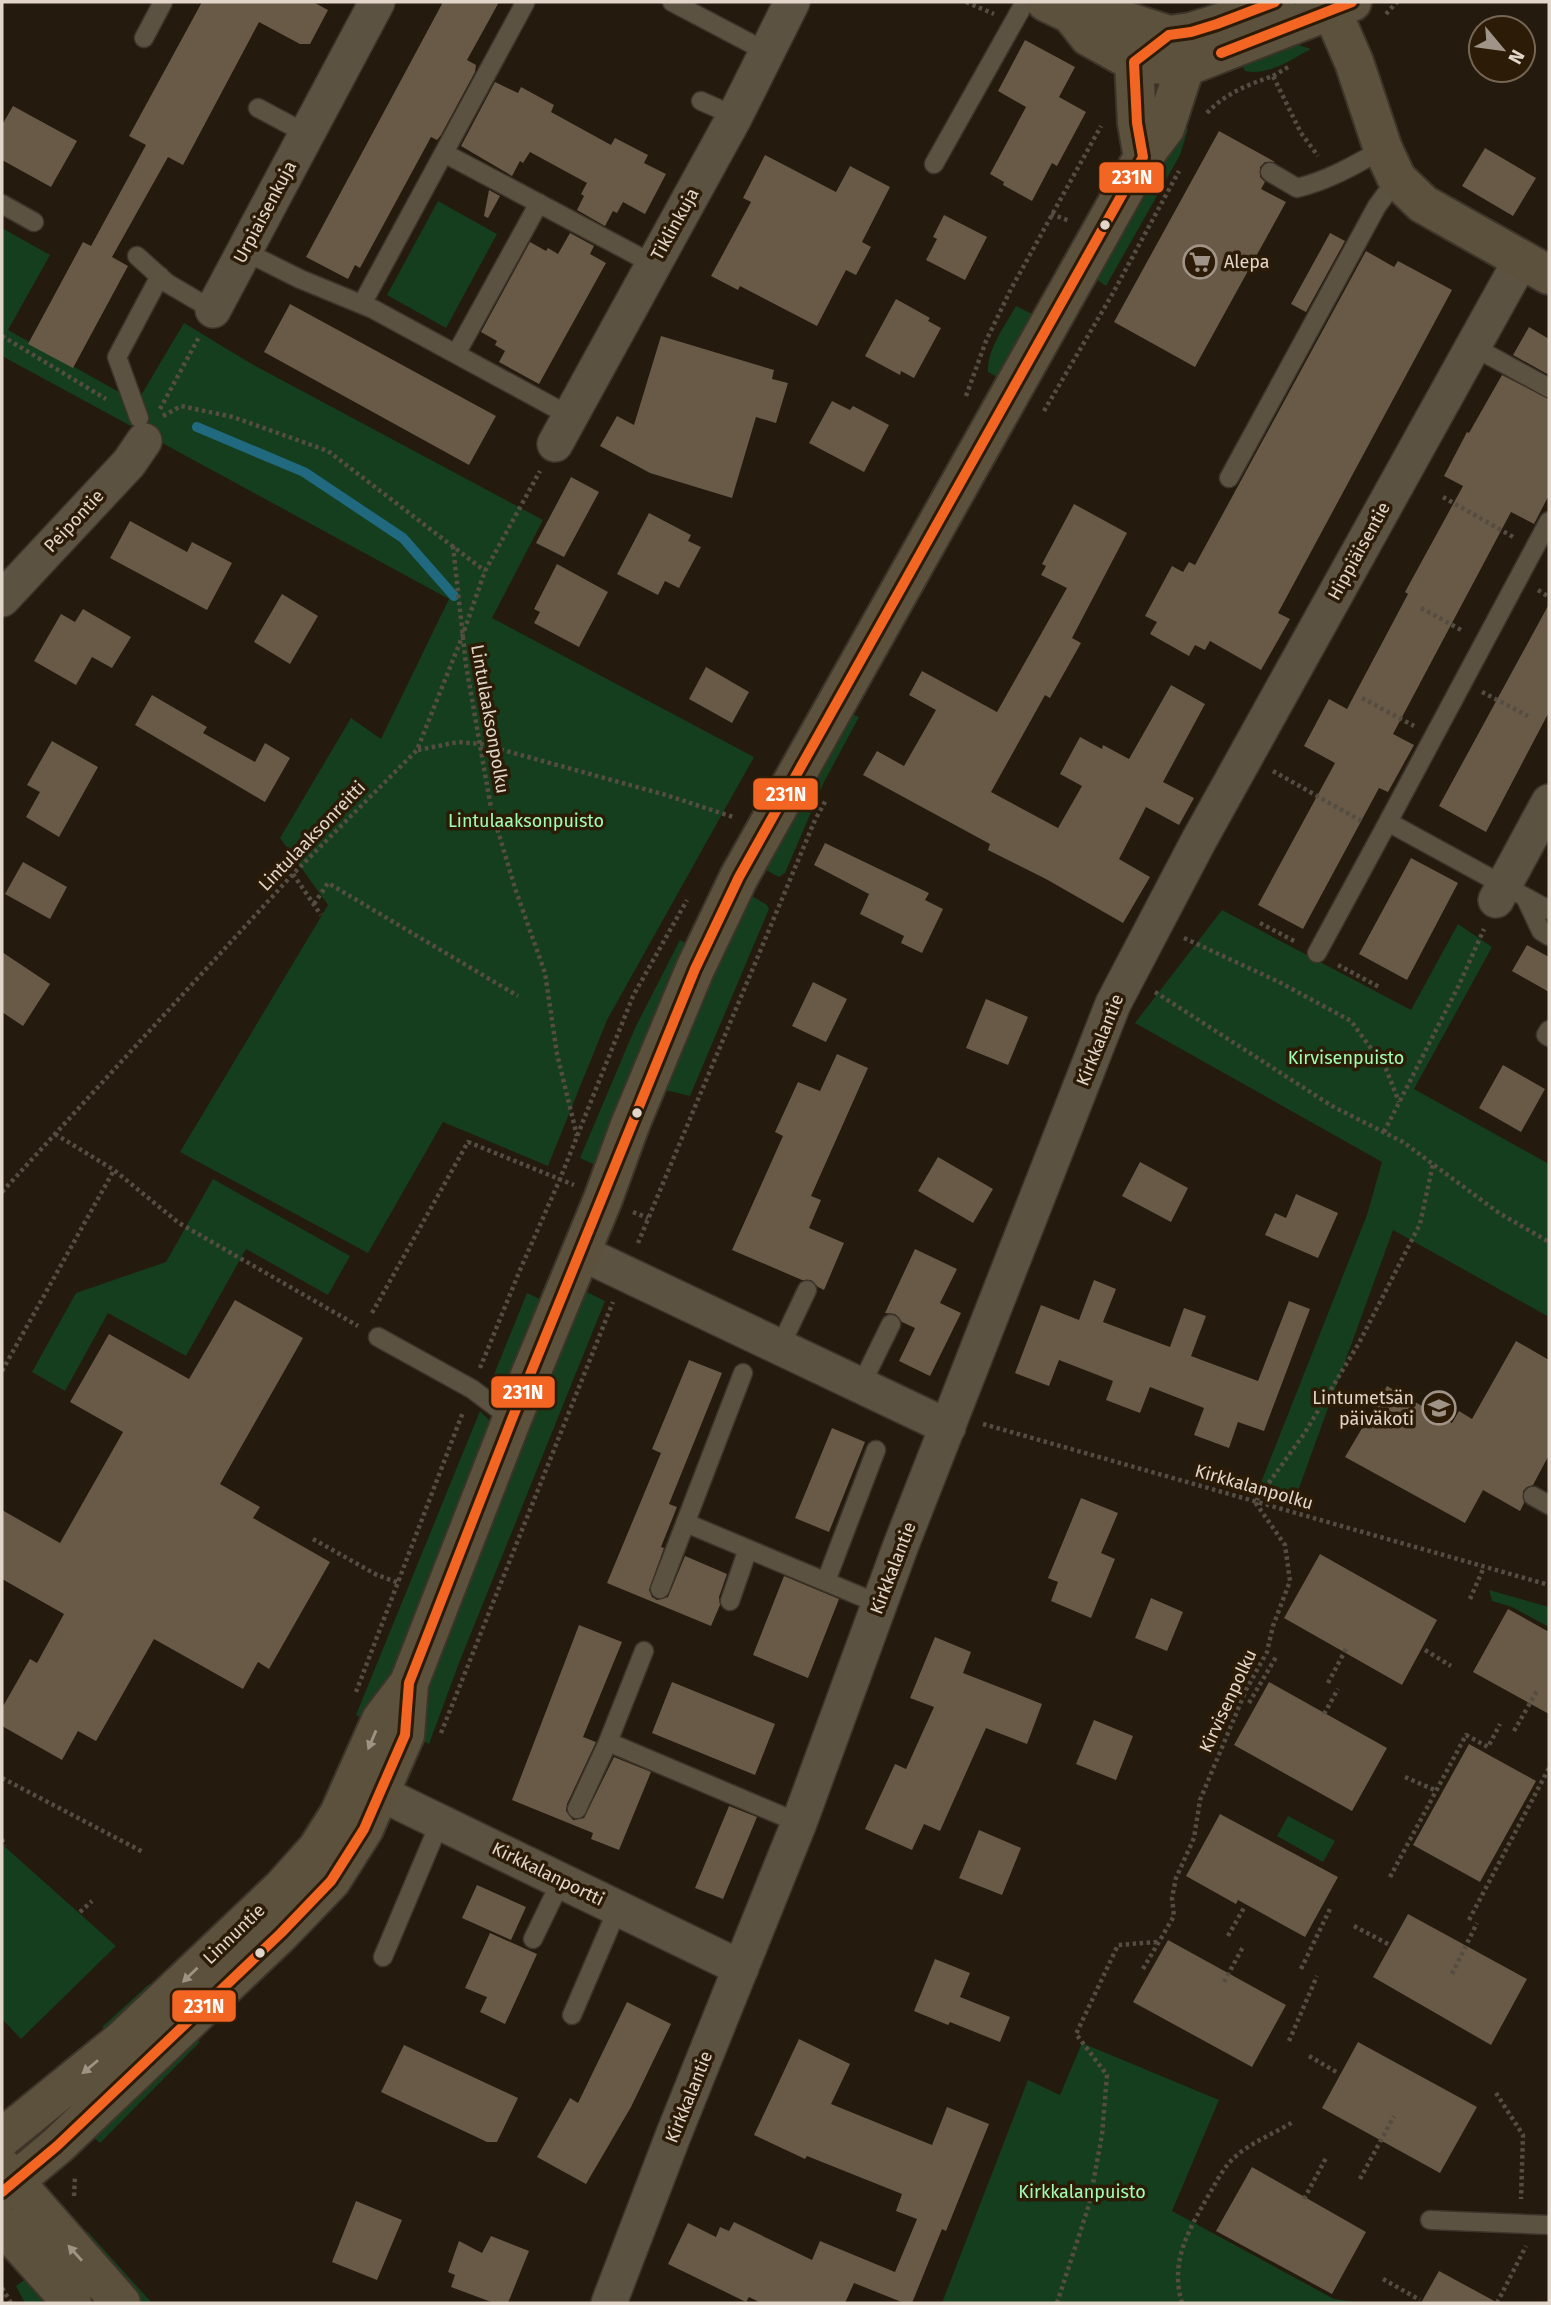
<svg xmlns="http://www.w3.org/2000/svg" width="1551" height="2305" font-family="'Fira Sans',sans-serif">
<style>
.green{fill:#143e1d}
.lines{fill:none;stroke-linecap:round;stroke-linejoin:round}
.stream{stroke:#20697e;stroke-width:10}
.building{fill:#695a48}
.lane-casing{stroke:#3d342a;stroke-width:21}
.street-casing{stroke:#3d342a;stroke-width:38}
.secondary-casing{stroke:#3d342a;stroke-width:42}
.path{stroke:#554d41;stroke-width:4.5;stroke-dasharray:3.5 3.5;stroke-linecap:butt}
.lane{stroke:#5c5242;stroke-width:18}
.street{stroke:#5c5242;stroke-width:35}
.secondary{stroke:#5c513c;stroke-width:38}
.bus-1-casing{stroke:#2c1b06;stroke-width:16}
.bus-1{stroke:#f26522;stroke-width:10}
.oneway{fill:#9f9483}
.bus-dot{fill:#e2d6ca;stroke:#2c1b06;stroke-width:2.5}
.labels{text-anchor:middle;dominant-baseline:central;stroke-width:7;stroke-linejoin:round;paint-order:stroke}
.street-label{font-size:18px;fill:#e2d6ca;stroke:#2c1b06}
.poi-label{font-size:18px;fill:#e2d6ca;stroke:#2c1b06;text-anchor:start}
.park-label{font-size:18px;fill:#a2fdb2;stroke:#2c1b06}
.line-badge{stroke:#2c1b06;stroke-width:2.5}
.badge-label{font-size:19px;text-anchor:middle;font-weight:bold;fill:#fff}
</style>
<rect width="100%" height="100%" fill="#241a0e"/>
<path class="green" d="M1286,45h13l12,4c-21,11 -42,27 -66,22l-3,-6z
M1182,123l6,6 -8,26 -74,131 -10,-7 74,-125z
M438,201l59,33 -51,94 -59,-33z
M2,228l48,27 -42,75 129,72 47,-79 66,40 293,157 -51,98 262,139 -147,263 -59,146 -105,-44 -75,131 -188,-101 148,-247 -48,-67 71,-120 30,21 68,-140 -447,-243z
M1016,306l16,8 -33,64 -11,-6c-1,-23 17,-46 28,-66z
M852,714l7,3 -35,65 -39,91 -6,4 -13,-7z
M752,896l15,9 2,4 -79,187 -25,-6 42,-103z
M1222,910l189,100 47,-86 34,23 -78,142 135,75v153l-156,-87 -98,269 -35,-14 107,-270 15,-53 -247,-139z
M680,940l7,4 -92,219 -2,1 -13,-6 55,-130z
M213,1179l137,77 -22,39 -82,-46 -60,107 -78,-43 -43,78 -33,-19 44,-79 90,-31z
M587,1292l18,9 -146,362 -30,81 -13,-7 19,-69 143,-361z
M527,1293l15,7 -32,79 -5,2 -12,-4z
M480,1411l9,9 3,9 -77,195 -46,97 -13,-6z
M1489,1590l60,17v20l-37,-20 -20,-6z
M1288,1816l47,25 -12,21 -46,-26z
M4,1846l112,100 -95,93 -19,-20v-171z
M149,1984l9,9 -48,42 -8,-8z
M191,2033l9,9 -100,101 -9,-8z
M1082,2043l137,57 -47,111 162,88 30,4h-422l86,-223 32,15z
M88,2232l64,71h-17l-57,-64z
M28,2277l15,26h-18l-9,-17z"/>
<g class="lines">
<path class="stream" d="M197,427l107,45 99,66 51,58"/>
</g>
<path class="building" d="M202,2h111l15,8 -18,34h-10l-41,-22 -76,143 -15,-8 -56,100 16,9 -55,102 -45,-24 55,-102 8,4 55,-101 -17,-9z
M443,2h56l-32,58 9,5 -1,7 -34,63 -4,5 -6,-3 -71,131 -5,-3 -7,14 -42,-22z
M1025,40l50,27 -16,30 27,15 -29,54 -5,-3 -20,38 -29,-16 1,-3 -14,-8 36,-67 -28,-16z
M495,82l23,11 3,-6 33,18 -3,7 60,33 4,-7 33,17 -4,8 22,11 -21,40 -22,-12 -6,11 -4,-2 -8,15 -28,-16 7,-14 -3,-2 6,-11 -57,-31 -7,11 -3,-2 -8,15 -51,-30z
M13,106l64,35 -26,46 -49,-27v-35z
M1219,131l56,31h-10l-5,5v10l5,5 -4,7 25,13 -91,165 -81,-45z
M1485,148l51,30 -23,38 -51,-30z
M765,155l71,37 14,-26 40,21 -28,55 9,5 -15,28 -10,-5 -29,56 -77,-40 -2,4 -27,-14 40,-74 -8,-4z
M489,190l11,6 -12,22 -4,-2z
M944,215l43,22 -22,43 -39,-20 11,-21 -4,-2z
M570,233l24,13 -4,8 16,9 -67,121 -40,-22 6,-11 -10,-6 2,-4 -16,-9 49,-90 16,9 2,-3 10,6z
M1330,233l15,8 -39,71 -15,-8z
M1366,251l28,16 4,-6 54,29 -174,323 12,6 -29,51 -51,-29 -5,9 -10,-5 -6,11 -39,-22 7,-12 -12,-6 27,-50 11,6 6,-10 6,3z
M896,299l34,19 -2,3 13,7 -27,50 -13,-7 -1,4 -35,-19z
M290,304l206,112 -27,49 -205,-113z
M1529,327l20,12v36l-36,-20z
M661,336l113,34 -2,9 16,4 -12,40 -20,-6 -24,81 -82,-25 -50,-27 17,-30 17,9z
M1502,375l47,24v96l-15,29 -23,-12 -118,222 21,11 -26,47 -9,-4 -76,141 -45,-24 77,-142 -31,-17 25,-47 18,10 61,-115 -3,-2 58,-106 -19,-10 23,-44 2,1z
M832,401l18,9 3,-4 36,19 -25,47 -55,-29z
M571,477l28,15 -35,65 -28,-14z
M1074,504l53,29 -55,105 9,5 -31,55 -5,-3 -54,97 67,36 24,-42 -22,-12 20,-37 22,12 1,-4 26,14 42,-74 34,19 -42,78 31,16 -15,27 -33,-18 -27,52 31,18 -27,46 -77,-44 -58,-29 2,-6 -127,-69 14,-24 27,15 32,-56 -27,-15 13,-24 75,41 70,-124 -26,-13 5,-9 -4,-2z
M649,513l42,22 -3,6 13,6 -22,41 -14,-7 -7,14 -41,-21z
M130,521l57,31 5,-10 40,21 -25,47 -97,-52z
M557,564l51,28 -29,55 -45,-24 6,-11 -6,-3z
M282,594l36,22 -28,48 -36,-22z
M1549,604v108l-63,120 -47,-26z
M83,609l48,28 -19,31 -20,-11 -16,28 -42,-24 27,-47 14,8z
M706,667l43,25 -17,31 -43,-24z
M152,695l55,32 -4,6 52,29 10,-19 25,15 -25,44 -130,-77z
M52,741l46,26 -39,70 -33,-20 14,-25 -13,-7z
M825,843l104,50 -4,7 18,9 -21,44 -21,-10 3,-7 -44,-22 9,-20 -55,-29z
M1411,858l47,25 -51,97 -48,-26z
M23,862l44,25 -17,32 -45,-25z
M1527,945l22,12v35l-37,-21z
M2,952l48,32 -27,42 -21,-14z
M813,982l34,17 -21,43 -34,-16z
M986,999l42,18 -20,48 -42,-17z
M837,1054l31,14 -57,128 10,4 -12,28 35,15 -20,47 -6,-3 -7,-7h-9l-70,-30 51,-114 -8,-4 23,-50 22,9z
M1503,1065l42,24 -24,43 -42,-24z
M938,1157l55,32 -20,34 -55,-32z
M1140,1162l48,26 -17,34 -49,-26z
M1296,1194l42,19 -20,45 -53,-23 10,-22 11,5z
M915,1249l42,20 -17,34 21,10 -31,63 -31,-15 16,-33 -13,-6 -7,-8 -10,-1z
M1094,1280l22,9 -13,33 67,25 14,-39 22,8 -15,40 67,25 31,-80 21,8 -46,122 -26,-9 -9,26 -35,-13 10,-27 -54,-21 -10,26 -34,-13 7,-19 -54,-21 -10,26 -34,-13 26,-68 38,15z
M235,1300l68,38 -83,146 40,23 -7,11 77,44 -61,107 -11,-7 -15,27 -89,-50 -58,102 -18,-10 -16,29 -60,-34v-18l28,-49 7,4 27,-49 -62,-35v-69l58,33 63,-111 -53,-30 39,-68 80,45z
M1516,1341l33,19v95l-16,30 -6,2 -4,4 1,12 -4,8 -37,-21 -18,33 -120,-66 42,-71 65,37 7,-12 13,8z
M689,1360l33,13 -53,131 8,3 -16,40 3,1 -15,42 3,7 5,3 11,-3 17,-41 42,18 -8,23 1,8 -9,21 -104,-43 54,-130 -9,-4z
M832,1428l33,14 -36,90 -34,-14z
M1081,1498l37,15 -17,40 14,6 -24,59 -40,-17 7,-19 -10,-4z
M1320,1554l117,66 -35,65 -118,-67z
M784,1576l55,23 -31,79 -55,-23z
M1151,1598l32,14 -16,39 -32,-13z
M1508,1609l41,23v82l-76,-42z
M579,1625l43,17 -39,95 13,5 -29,62 -1,7 7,9 11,-2 30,-61 37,15 -32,78 -28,-11 2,-6 -81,-33z
M935,1637l36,15 -8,21 79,31 -15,40 -41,-16 -46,103 -16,-7 -12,26 -47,-21 30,-65 11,5 28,-62 -24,-9z
M672,1682l103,42 -20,51 -103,-42z
M1269,1682l118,66 -35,63 -118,-66z
M1094,1720l39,16 -17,44 -40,-16z
M1469,1744l67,37 -56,101 -67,-37z
M729,1806l28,11 -34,82 -28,-11z
M1220,1814l118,63 -33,60 -67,-37 -2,4 -50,-28z
M979,1830l42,18 -19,47 -43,-17z
M477,1885l49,22 -15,33 -49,-22z
M1408,1914l119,65 -36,66 -118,-68z
M490,1933l47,21 -32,70 -25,-12 7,-15 -22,-9z
M1168,1940l118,65 -34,62 -119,-65z
M935,1959l35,14 -10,24 50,20 -10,25 -50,-20 -2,3 -34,-14z
M627,2002l44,22 -40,83 -45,77 -49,-27 33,-59 8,5z
M799,2039l51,25 -19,40 101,41 15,-38 42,17 -43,107 -4,-2 -30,74h-8l-50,-20 -9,20h-84l-12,-6 -3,5 -78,-38 20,-41 28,14 4,-10 9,4 5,-9 78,38 8,-19 75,31 22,-53 -21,-8 6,-17 -95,-38 -2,3 -51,-24z
M1358,2042l119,65 -37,66 -118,-65z
M404,2045l114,53 -21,44h-10l-106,-50z
M1252,2167l114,65 -34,62 -116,-63z
M356,2201l46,19 -25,60 -45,-18z
M491,2236l38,15 -21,52h-14l-43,-16 4,-12 -7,-3 11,-31 23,12z
M1439,2271l59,32h-77z"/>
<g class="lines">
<defs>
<path id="lane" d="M672,2l95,50
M144,38l19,-36
M701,101l34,15
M258,108l49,26
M444,153l209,111
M934,164l91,-162
M1270,172l27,16c32,-8 58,-23 86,-39
M2,204l32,18
M244,251l56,28 73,30 197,107
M137,256l30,27 46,27
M362,304l163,-301
M1472,346l77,42
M456,354l83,-151
M139,418l-22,-61 43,-81
M1229,478l148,-272 20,-27
M1549,521l-161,301 161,88
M1525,897l16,34 8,5
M1317,953l71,-131
M1549,1030l-3,5 3,2
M378,1337l94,52 40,30
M780,1347l27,-57
M861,1385l30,-61
M1533,1496l16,9
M686,1523l193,81
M826,1581l50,-131
M660,1589l83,-216
M730,1601l18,-52
M608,1742l191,81
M577,1809l31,-67 36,-91
M533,1939l28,-58
M383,1957l57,-135
M572,2015l46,-107
M1430,2220l119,5"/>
<path id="street" d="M213,310l164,-308
M555,444l180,-328 57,-114
M2,599l127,-136 15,-22
M1496,900l53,-98
M580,1252l368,175
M355,1781l386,187
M609,2303l64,-167 126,-313 102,-278 212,-541 85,-162 323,-582"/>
<path id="secondary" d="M1046,2l25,12 18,23 45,25 51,5 167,-65
M1328,2l26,60 29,87 14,30 26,25 126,71
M1071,14l27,-2 71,23 22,-3 26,-8 58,-22
M1134,62l3,61 6,34
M2,2138l119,-97 162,-154 34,-38 22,-35 42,-94 28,-37 103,-264 91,-220 27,-74 65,-156 44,-92 404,-720 22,-29 20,-61 -16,-32
M2,2167l119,136
M2,2192l55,-46 224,-213 50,-52 33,-52 41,-94 4,-52
M2,2224l70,79"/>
</defs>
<use href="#lane" class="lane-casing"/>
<use href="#street" class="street-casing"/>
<use href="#secondary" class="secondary-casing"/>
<path class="path" d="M966,2l28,12
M1386,14l11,-12
M1273,76l17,-10
M1207,113c19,-20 40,-28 66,-37l28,57 17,23
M1051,214l19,7
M2,336l104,63
M966,396l20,-55 25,-52 90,-163
M160,409l39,-72
M1044,411l69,-118 66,-122
M163,416l18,-10 52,11 95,34 157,120
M1443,497l72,41
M453,546l13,119 25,143 25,83 29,82 12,81 20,82
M1538,590l11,7
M1421,608l42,23
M1482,692l46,24
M1362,698l52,28
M418,750l40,-8 23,2 185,51 67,22
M1273,771l90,51
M293,874l28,41
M314,904l14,-21 190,113
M1260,923l36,19
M1184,938l95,44 72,39 35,48 13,33
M1338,965l43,23
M1155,992l177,114 71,36 96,71 50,29
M1384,1132l75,-147 25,-56
M55,1134l59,36
M2,1192l291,-318 124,-124 45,-113 23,-66 55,-100
M633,1212l15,6
M638,1243l177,-423 11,-20
M372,1313l96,-171 106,43
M480,1368l40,-98 40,-91 73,-183 54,-96
M2,1371l112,-201 65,53 179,103
M983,1424l566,161
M313,1539l64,36 22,8
M1470,1599l14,-32
M1425,1650l26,16
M1328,1683l18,-34
M356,1692l107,-280
M1249,1703l27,-46
M1324,1714l14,-25
M1514,1731l23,-40
M441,1733l172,-431
M1405,1777l32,14
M2,1778l141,74
M2,1839l2,7
M1390,1877l76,-142 22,12 12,-23
M80,1912l12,-11
M1469,1920l80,-152
M1354,1926l34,18
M1228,1936l17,-30
M1143,1969l31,-53 -2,-18 4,-20 18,-40 6,-38 46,-110 21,-38 6,-26 17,-45 -5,-36 -30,-43 49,-68 55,-91 61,-119 13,-60
M1301,1969l29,-60
M1452,1974l25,-51
M1224,1982l20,-37
M1289,2041l28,-65
M1309,2056l29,17
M1496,2093l27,42 -2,64
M1360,2179l34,-63
M74,2196l1,-19
M1304,2199l22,-41
M1383,2279l37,21
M2,2288l9,15
M1057,2303l32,-98 13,-70 5,-60 -31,-41 42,-89 39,-3
M1182,2303c-13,-43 8,-75 29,-112 7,-12 14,-26 25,-35 16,-14 39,-23 57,-34
M1497,2303l29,-57"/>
<use href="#lane" class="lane"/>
<use href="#street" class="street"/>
<use href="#secondary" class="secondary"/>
<defs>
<path id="bus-1" d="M1221,53l131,-51
M2,2192l55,-46 224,-213 50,-52 33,-52 41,-94 4,-52 103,-264 183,-450 44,-92 404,-720 -6,-34 -3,-61 35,-27 22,-3 26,-8 58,-22"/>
</defs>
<use href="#bus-1" class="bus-1-casing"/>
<use href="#bus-1" class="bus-1"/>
</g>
<defs><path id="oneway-solid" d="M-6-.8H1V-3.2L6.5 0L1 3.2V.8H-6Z" transform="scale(1.75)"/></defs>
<g class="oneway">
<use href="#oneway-solid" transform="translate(372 1740) rotate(113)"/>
<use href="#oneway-solid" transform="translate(190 1975) rotate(136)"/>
<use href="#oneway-solid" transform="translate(90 2067) rotate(140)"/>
<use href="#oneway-solid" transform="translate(75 2253) rotate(-132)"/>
</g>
<defs>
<symbol id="supermarket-ring" viewBox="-11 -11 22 22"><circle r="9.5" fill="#2c1b06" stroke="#a09488" stroke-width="1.5"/><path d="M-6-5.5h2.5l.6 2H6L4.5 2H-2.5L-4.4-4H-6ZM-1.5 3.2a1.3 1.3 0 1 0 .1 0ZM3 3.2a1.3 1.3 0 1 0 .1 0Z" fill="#a09488"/></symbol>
<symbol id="school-ring" viewBox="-11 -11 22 22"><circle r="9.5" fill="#2c1b06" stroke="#a09488" stroke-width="1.5"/><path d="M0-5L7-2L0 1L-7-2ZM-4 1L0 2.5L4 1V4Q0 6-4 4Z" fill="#a09488"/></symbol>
</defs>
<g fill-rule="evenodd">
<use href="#supermarket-ring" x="1181" y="243" width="38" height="38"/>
<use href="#school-ring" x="1420" y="1389" width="38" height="38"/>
</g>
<g class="bus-dot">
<circle cx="1105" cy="225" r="6"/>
<circle cx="637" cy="1113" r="6"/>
<circle cx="260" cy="1953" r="6"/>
</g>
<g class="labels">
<g class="street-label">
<text transform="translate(265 212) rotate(-62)">Urpiaisenkuja</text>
<text transform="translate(675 224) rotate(-61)">Tiklinkuja</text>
<text transform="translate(74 521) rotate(-47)">Peipontie</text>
<text transform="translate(1359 551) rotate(-61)">Hippiäisentie</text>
<text transform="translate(490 719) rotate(80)">Lintulaaksonpolku</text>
<text transform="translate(312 836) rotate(-46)">Lintulaaksonreitti</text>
<text transform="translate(1100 1040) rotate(-68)">Kirkkalantie</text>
<text transform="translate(1254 1487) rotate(16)">Kirkkalanpolku</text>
<text transform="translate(893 1568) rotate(-69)">Kirkkalantie</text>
<text transform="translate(1228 1701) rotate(-65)">Kirvisenpolku</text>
<text transform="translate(548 1874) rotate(26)">Kirkkalanportti</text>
<text transform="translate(234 1934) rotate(-44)">Linnuntie</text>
<text transform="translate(689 2097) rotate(-68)">Kirkkalantie</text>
</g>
<g class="poi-label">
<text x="1224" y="262">Alepa</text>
<text x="1414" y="1398" text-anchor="end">Lintumetsän<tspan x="1414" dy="21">päiväkoti</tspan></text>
</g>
<g class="park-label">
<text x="526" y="821">Lintulaaksonpuisto</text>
<text x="1346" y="1058">Kirvisenpuisto</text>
<text x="1082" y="2192">Kirkkalanpuisto</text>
</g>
</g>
<g class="line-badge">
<rect x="1098" y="161" width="67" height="33" rx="7" fill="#f26522"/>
<rect x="752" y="777" width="67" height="34" rx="7" fill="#f26522"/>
<rect x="490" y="1375" width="66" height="34" rx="7" fill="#f26522"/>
<rect x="171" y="1989" width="66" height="34" rx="7" fill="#f26522"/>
</g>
<g class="badge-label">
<text x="1132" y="184">231N</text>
<text x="786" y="801">231N</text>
<text x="523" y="1399">231N</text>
<text x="204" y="2013">231N</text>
</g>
<rect width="1551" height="2305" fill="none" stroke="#e2d6ca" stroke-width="7"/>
<g transform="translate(1502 49) rotate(119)"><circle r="33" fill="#2c1b06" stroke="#756654" stroke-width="2"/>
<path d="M0-5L12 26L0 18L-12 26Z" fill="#a09488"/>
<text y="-10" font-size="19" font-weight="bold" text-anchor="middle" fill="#e2d6ca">N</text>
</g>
</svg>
